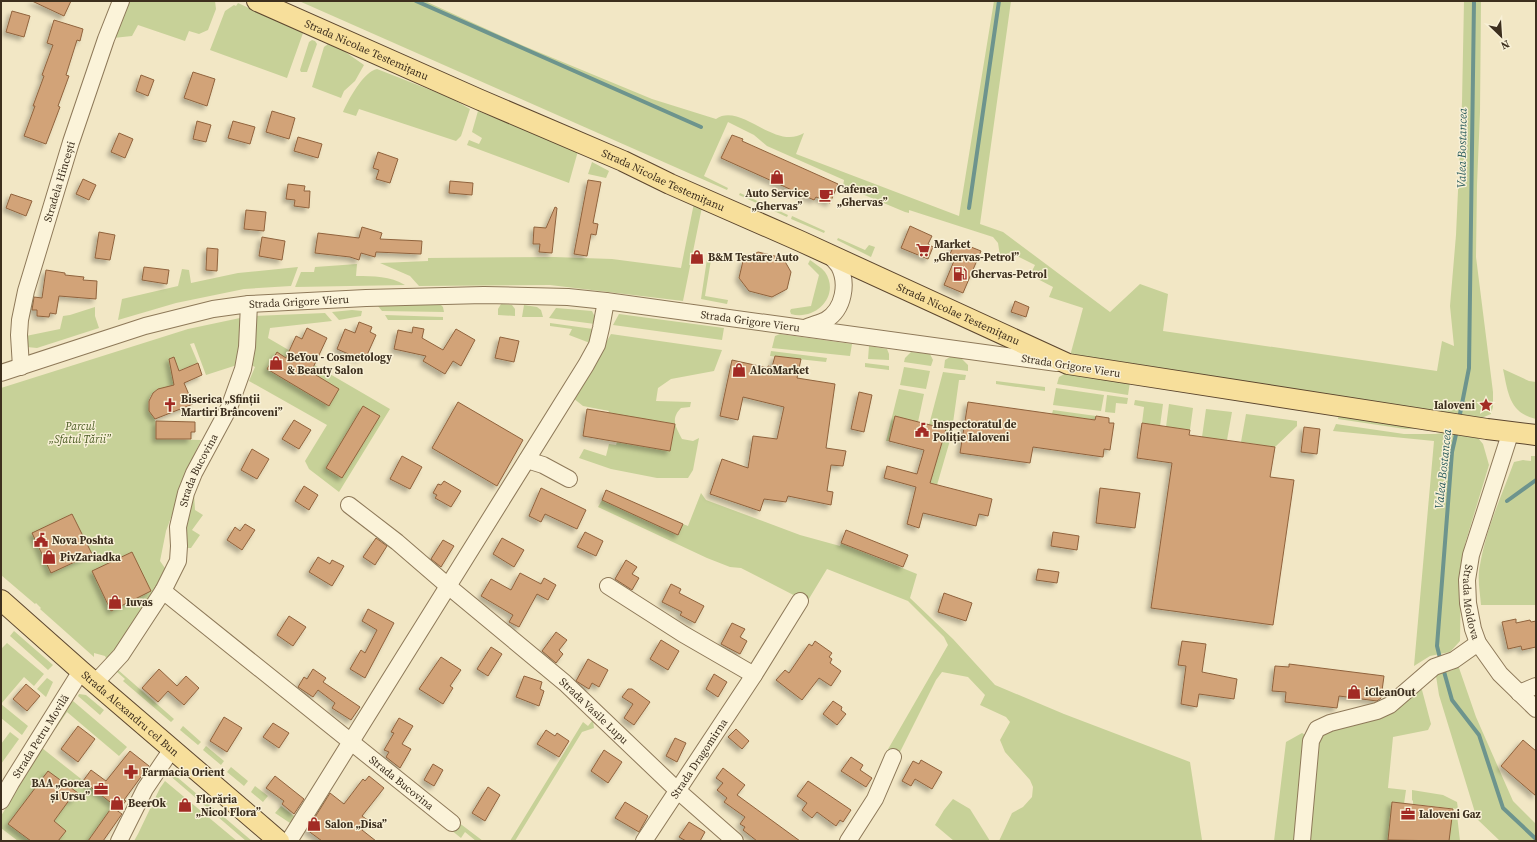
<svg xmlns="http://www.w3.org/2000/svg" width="1537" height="842" font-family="'Source Serif 4',serif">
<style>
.green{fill:#c7d198}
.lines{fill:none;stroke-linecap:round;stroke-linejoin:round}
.stream{stroke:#6d948d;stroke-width:4}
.building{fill:#d2a378;stroke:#90633d;filter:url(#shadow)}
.minor-casing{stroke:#8e7959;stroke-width:18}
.major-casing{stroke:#5c462e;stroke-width:22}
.minor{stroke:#fbf3d9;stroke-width:16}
.major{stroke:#f7df9b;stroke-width:20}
.labels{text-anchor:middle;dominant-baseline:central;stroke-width:3;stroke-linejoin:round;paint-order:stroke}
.street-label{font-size:11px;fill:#3d2f1e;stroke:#f8f0d6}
.poi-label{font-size:11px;font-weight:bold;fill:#3d2f1e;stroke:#f8f0d6;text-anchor:start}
.park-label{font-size:11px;font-style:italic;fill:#4a5b23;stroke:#f8f0d6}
.water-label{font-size:12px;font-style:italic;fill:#2d5e5e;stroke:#f8f0d6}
</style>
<defs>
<filter id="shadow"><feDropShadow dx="-3.5" dy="3.5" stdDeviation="2" flood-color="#0004"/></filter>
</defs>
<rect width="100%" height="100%" fill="#f2e7c5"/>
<path class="green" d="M126,1h89l1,8 -8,21 -9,4 -10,-3 -4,10 -47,-16 -6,11 -19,2z
M299,1h126l99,45 128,53 64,20c25,-17 59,32 88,14l-8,21 163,62 35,-215h17l-31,223 23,8 107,80 30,-28 28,10 -5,37 274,40 5,-30 12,5 -4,-40 6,-71 6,-133 2,-101h17l-1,111 -3,73 -1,72 17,135v15l-2,7 -12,5 -409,-63 13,-48 -34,-11 4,-10 -23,-12 5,-10 -24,-12 -4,1 -2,5 -5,-3 -2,-13 -5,-6 -84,-27v3l-4,-1 -62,-26 1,-6 -77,-34 -13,-11 -26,-13 -24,54 24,12 -1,2z
M238,3l65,30 -16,45 -77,-28 15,-39 9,-6 2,1z
M312,40l3,1 2,3 -10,28h-6l-1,-2 9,-28z
M328,44l16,7 20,14 -9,16 -11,10 -3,7 -29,-11 12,-40z
M377,69l74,29 19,11 -9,27 -5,5 -97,-32 -3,7 -13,-4c5,-12 21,-41 34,-43z
M478,111l100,40 -9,32 -102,-38 2,-5 10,4 3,-6 -10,-6z
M592,162l17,9 -3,7 -18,-4z
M740,193l48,22 -1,2 -48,-22z
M694,203l8,4 -19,94 -133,-16 -131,1 -9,-10 -30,-13 48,-2v-3l126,-1 58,2 69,9z
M792,216l33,15 -1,2 -33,-14z
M838,238l27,12 4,-5 6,2 -4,10 -34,-17z
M707,259l4,1 -6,36 23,4 -1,4 -26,-5z
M810,260c5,4 11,7 15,12 16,24 -10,49 -34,42l-1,-3 1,-2 20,-3 8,-31 -11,-11z
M357,264l-1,12c18,0 34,0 49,9l-110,2 6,-15h13l1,-5z
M298,267l-7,19 -47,3 -68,14 -58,17 4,-21 56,-13 4,-17 7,1 2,13 47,-10z
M440,304l3,3 1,5 -62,-1 -4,-5z
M501,304l11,1 3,4v7l-17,-1v-6z
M524,305l13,2 4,3 2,7h-21z
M95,307v9l4,12 -62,20 -10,-1 -6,-10 39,-8 3,-13 7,-1z
M556,308l36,3 3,6v7l-46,-6z
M352,310l10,1 -1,5 -22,4 -7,-8z
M325,313l7,8 -62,7 -2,10 122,71 -51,83 -30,-23 -4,-8 22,-36 -78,-44 6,-14 -6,-3 5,-48z
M619,314l105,14 -2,12 -109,-15z
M385,315l58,2v3h-55z
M240,318l1,16 -4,31 -31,10 -12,-32 -4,1 8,19 -25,10 3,17c-16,-6 -33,4 -26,22 1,3 4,5 5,8 2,4 1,14 1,19l45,1 -8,18 -27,73 -6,30 7,10 -50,82 -11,5 -1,-2 -11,-3v4l-54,-48 1,-1 -5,-5 -1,1 -34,-29v-187l187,-59z
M550,323l43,6 -3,14 -21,-8 3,-6 -22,-3z
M611,334l111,16 -8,21 -43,8 -13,9 -2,13 35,1 -1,5 -9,1c-11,11 -5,19 1,31l11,2 6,-3 -6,32 -5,8h-31l-46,-9 -32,-11 5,-9 22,7 3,-12 7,1 1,-3 53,9 5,-27 -67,-11 1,-2 -26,-5 -10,-8z
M780,334l72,10 -2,12 -78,-8 3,-12z
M869,346l18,3 2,5v6l-21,-1z
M771,351l56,7 -1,4 -56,-6z
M911,352l19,2 3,6 -2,6 -27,-4 1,-4z
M950,357l11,1 7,7v6l-24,-3 1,-8z
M865,363l24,3v4l-24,-3z
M904,367l26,4 -4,18 -26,-4z
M1503,369l26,12 7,1v37c-27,-6 -28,-27 -33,-50z
M943,372l23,3 -1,5h-6l-8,57 -14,48 -7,-2 15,-54 -16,-4z
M1066,373l64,9 -2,13 -71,-11 2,-7z
M996,381l49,6v4l-49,-7z
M1056,388l48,7 -3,16 -48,-6z
M899,389l25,5 -6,28 -23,-6 -6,25h-3z
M1107,395l21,3 -1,6 -11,-1 -1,10 -10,-1z
M1135,400l28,4 -3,22 -18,-3 2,-16 -10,-2z
M1169,404l24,4 -3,22 -24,-3z
M1206,409l26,3 -5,28 -25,-3z
M1053,410l43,6 -1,4 -43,-6z
M1339,413l102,15 -36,1 -67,-10z
M1246,414l51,7v5l-22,21 -34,-5z
M1336,424l68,10h31l9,-1 34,5 5,6 6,21 -24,79 -4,30 -1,67 -10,11 -20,4 -16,10 20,-225 -101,-10z
M1531,456h5v149h-55c-1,-13 -4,-27 -1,-40 6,-36 22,-70 34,-103l9,-2 8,1z
M701,493l5,7 94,35 40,11 1,-3 76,31 -7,24 43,41 42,46 69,29 126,48 12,78 3,1h-206l13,-28 11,-6 9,-10 1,-10 -3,-7 -25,-28 -5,-12 10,-18 -4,-5 -26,-12 5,-10 -17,-18 -26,-5 -6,8 -39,78 -10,-7 61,-106 -4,-8 -36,-36 -81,-32 -20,33 -66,-34 -11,-1 -23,-9 -109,-51 4,-7 76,34 5,-10 5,2z
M190,494h4l1,16 8,5 -11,15 8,5 -9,13h-6l-3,-12z
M14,631l39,34 -5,5 -38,-34z
M7,643l37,31 -10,12 -10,-9 -23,27 27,22 -6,9 -21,-17v-69z
M1458,665l18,52 37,84 23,23v17h-36l-23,-22 -38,-124 -3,-19 2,-2 15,-4z
M117,669l57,50 -3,3 -48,-41 2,-2 -9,-8z
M47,678l6,4 -7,15 -9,-8z
M1418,688l4,2 9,34 -3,6 -35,7 -5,51 18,2 -2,14 -12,-2 -4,38 10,1h-92l9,-98 6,-9z
M79,694l7,1 18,15 -4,5 -22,-19z
M73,701l54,46 -8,9 -52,-44 -11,16 -1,-1 15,-24z
M593,720l1,8 -12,4 -67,109h-5l73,-119 5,4z
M183,726l18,16 -3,3 -18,-15z
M10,732l9,7 -18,25v-20z
M1302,733l5,3 -9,105h-24l12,-99z
M206,746l18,15 -3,4 -18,-15z
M42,748l77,61 -1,2 -6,-4 -24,34h-70l-17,-13v-12z
M231,767l17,14 -4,5 -17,-14z
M170,771l82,70h-6l-78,-67z
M165,781l72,60h-103l4,-7 22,-46z
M255,786l13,10 -5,6 -12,-10z
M1412,790l31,5 14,7 1,7 -45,-5v-3l-1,-1z
M953,799l17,10 20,32h-36l-19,-16 9,-15z
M281,806l17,13 -8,4 -15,-10z
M1452,815h5l3,26h-11z
M458,822l25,19h-7l-11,-9 -4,6 -10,-8z"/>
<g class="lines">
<path class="stream" d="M416,1l285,126
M969,208l30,-207
M1459,419l10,-51 5,-367
M1507,501l29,-21
M1441,662l-4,-16 15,-194 5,-22
M1443,668l9,32 27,35 24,73 33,31"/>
</g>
<path class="building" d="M32,1h39l-7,15z
M12,11l18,5 -6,21 -18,-5z
M54,20l29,9 -3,12 -3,-1 -11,35 3,1 -11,30 2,1 -14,37 -22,-8 11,-30h-2l11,-30 -2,-1 11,-30 -6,-2z
M193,72l22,7 -8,27 -23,-8z
M141,75l13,5 -6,16 -12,-5z
M272,111l23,7 -6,21 -23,-7z
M197,121l14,4 -5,17 -13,-3z
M233,121l22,6 -5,17 -22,-6z
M119,133l14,6 -8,19 -14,-6z
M732,135l11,4 -1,2 96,43 -8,19 -14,-6 -2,3 -93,-42z
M298,137l24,7 -4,14 -24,-7z
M378,152l20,7 -8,24 -14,-4 3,-9 -6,-2z
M83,179l13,6 -7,15 -13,-6z
M588,180l13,2 -8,41 5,1 -2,11 -5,-1 -4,22 -13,-2z
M450,181l23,2 -1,12 -23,-2z
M288,184l17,2 -1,5h6l-1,17 -15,-2 1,-6 -9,-1z
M11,194l21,7 -6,15 -20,-8z
M555,207l2,1 -5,45 -13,-1 1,-8h-7l1,-17 12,1z
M246,210l20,2 -2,19 -20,-2z
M910,226l22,10 -4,8 5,3 -5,12 -27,-11z
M362,227l20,6 -2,6 42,2 -1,13 -45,-2 -1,5 -14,-4 -2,7 -9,-3 -35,-4 3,-20 41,5z
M99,232l16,3 -5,25 -15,-2z
M262,237l23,4 -3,19 -23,-4z
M956,241l25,10 -18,42 -19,-8 12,-29 -6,-2z
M207,248l11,1 -1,22 -11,-1z
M758,252l25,6 8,14 -4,17 -15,8 -23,-6 -10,-13 4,-17z
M144,267l25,3 -2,14 -25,-4z
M46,270l19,3v2l19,2 -1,3 14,1 -1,18 -37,-3 -3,18 -6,-1 -1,4 -12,-1v-6h-5l2,-13 8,1z
M1015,301l14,6 -3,10 -15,-5z
M359,322l13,5 -2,5 6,3 -9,20 -5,-2 -2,6 -23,-10 8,-20 10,4z
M413,327l11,2 -2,9 21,12 13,-21 19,11 -14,26 -8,-5 -8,13 -22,-13 3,-5 -32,-7 4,-19 14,3z
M307,328l20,10 -16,34 28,17 -10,17 -62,-37 10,-17 9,6 10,-22 6,3z
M500,337l19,4 -5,21 -19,-4z
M775,356l26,3 -4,19 38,6 -9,64 20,3 -3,15 -12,-1 -4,26 6,1 -2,13 -43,-9 -2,6 -22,-3 -4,12 -50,-17 12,-35 26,9 5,-32 24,3 7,-32 -41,-10 -5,23 -18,-4 12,-56 36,8v-2l4,1z
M174,357l5,14 19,-8 4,12 -18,8 9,21 -38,15 -6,-8v-10l4,-8 5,-4 16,-4 -5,-26z
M859,392l13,3 -8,37 -13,-3z
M458,402l65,38 -26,46 -65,-38z
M968,402l127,18 1,-4 13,2v5h5l-4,27 -6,-1 -1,8 -70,-10 -3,16 -70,-10z
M363,406l17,10 -38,62 -16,-10z
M587,409l88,15 -5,27 -87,-15z
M895,416l51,13 -16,54 62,16 -4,17 -9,-2 -3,12 -53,-13 -4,15 -12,-4 9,-37 -32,-9 3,-12 30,8 7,-24 -35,-9z
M294,420l17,10 -12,19 -17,-10z
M156,421l39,1v10h-4v7h-35z
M1142,423l48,7 -1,5 86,12 -5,30 24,3 -21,145 -122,-17 21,-145 -35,-5z
M1304,427l16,2 -3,25 -16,-2z
M252,449l17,10 -12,20 -16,-9z
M402,456l20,11 -12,22 -20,-10z
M444,481l17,10 -10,16 -16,-9 2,-3 -4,-2 5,-9 3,1z
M304,486l14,9 -9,15 -14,-9z
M541,488l45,22 -9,19 -32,-15 -4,8 -12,-6z
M1100,488l40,5 -5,35 -39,-5z
M606,490l77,34 -5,11 -76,-35z
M72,514l20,40 -41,19 -19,-40z
M245,524l10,6 -13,20 -15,-10 8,-13 5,4z
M846,530l62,25 -5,12 -62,-24z
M585,532l18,9 -7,15 -19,-9z
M1053,532l26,4 -2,14 -26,-4z
M376,538l11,8 -12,19 -12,-8z
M502,538l22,12 -10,17 -21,-13z
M443,540l11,6 -13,21 -10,-8z
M132,552l19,39 -40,20 -19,-40z
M318,557l12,7 2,-4 12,6 -12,20 -23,-14z
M626,560l11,7 -5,7 7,4 -7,12 -17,-11z
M1038,569l21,3 -2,11 -21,-3z
M520,573l21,11 3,-6 12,7 -8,15 -11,-6 -18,33 -10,-5 4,-7 -32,-19 10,-17 20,11z
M671,584l10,5 -2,4 25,13 -9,17 -15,-8 2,-3 -20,-10z
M944,593l28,10 -6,18 -28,-9z
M368,609l26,14 -29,55 -15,-9 11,-19 4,3 12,-23 -15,-9z
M289,616l17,11 -13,19 -16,-11z
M1516,619v4l14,-3 1,2 5,-1v26l-14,3 -1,-4 -13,3 -6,-27z
M732,623l13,6 -5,8 7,4 -7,13 -19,-10z
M556,632l11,8 -8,10 4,4 -7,9 -14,-12z
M661,640l18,11 -11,19 -18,-11z
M815,641l17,12 -3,4 3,2 -2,4 11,8 -10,15 -12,-8 -17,22 -26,-20 9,-10 4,3 20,-29 3,2z
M1182,641l24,3 -4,28 35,7 -3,20 -35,-5 -2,13 -16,-3 5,-38 -8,-1z
M491,647l11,7 -14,22 -11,-7z
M441,657l20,13 -11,16 3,2 -10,16 -24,-15z
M588,659l20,11 -9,17 -7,-4 -3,6 -13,-8z
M1289,664l95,12 -3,22 -4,3 -38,-5 -2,12 -52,-6 1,-10 -14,-1 3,-25 14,1z
M159,669l18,17 9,-10 13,12 -15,17 -16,-14 -10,11 -16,-14z
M313,669l13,9 -3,4 37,25 -9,13 -19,-12 3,-5 -17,-13 -5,7 -15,-10 6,-10 3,2z
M714,674l13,8 -9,15 -12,-8z
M524,676l18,6 -2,7 4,2 -5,15 -23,-9z
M26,684l14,12 -13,15 -14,-12z
M628,689h4l18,13 -16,23 -10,-7 9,-14 -11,-7z
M833,701l9,6 -1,3 5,4 -9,11 -14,-11z
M224,717l18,11 -15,24 -17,-11z
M399,718l14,8 -11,18 9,5 -11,19 -14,-11 3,-5 -5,-2 10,-17 -3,-1z
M273,723l16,10 -10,15 -16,-11z
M78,726l17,13 -17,23 -17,-13z
M736,729l13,12 -7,8 -14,-12z
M546,730l9,6 2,-3 12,8 -10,16 -22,-13z
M675,738l11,5 -9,19 -11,-6z
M1523,740l13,11v45l-35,-30z
M604,750l18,12 -14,21 -17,-12z
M130,751l19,15 -25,34 2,1 -7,8 -36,-28 8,-11 15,11z
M851,757l12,8 -3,5 12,8 -6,9 -25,-16z
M921,760l21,12 -10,17 -17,-10 -4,7 -9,-5 11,-20 6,3z
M433,764l10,6 -9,16 -10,-6z
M723,768l22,17 -8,10 63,46h-43l-14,-11 2,-3 -5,-3 5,-7 -21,-15 3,-4 -10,-8 6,-7 -7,-5z
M48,771l30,22 -6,8 -2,-2 -16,22 12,10 -8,10h-27l-23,-17z
M275,776l29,23 -10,15 -12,-10 2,-3 -18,-13z
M369,776l15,12 -22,28 7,5 -7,9 14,11h-54l-15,-11 23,-37 14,11 19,-25 2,2z
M808,781l43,29 -8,12 -3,-2 -4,6 -19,-14 -5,6 -10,-8 5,-7 -10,-7z
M488,787l12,8 -15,26 -13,-8z
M625,802l23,14 -9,16 -24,-14z
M1392,802l61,7 -4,32 -61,-1z
M112,807l10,7 -19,27h-15z
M689,822l16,10 -5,9h-14l-7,-4z"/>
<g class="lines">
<defs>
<g id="minor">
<path d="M805,328c7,-3 14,-5 21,-8 18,-11 22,-37 13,-54 -3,-4 -7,-8 -10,-12"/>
<path id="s1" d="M21,367l-2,-32 1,-15 6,-29 45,-149 35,-103 15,-38"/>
<path id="s2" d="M1,373l144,-47 68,-17 36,-5 117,-6 118,-3 84,2 38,4 451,62"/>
<path id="s3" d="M1511,431l-40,124 -4,25 1,23 5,26 5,14 22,31 36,35"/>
<path d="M527,460l16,5 26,14"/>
<path id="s4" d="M349,505l48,37 51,44 117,97 112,107 58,51"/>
<path d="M608,586l75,48 71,41"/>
<path id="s5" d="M163,591l289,232"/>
<path id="s6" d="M95,683l26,-28 42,-64 15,-30 1,-15 -1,-19 8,-34 8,-20 35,-65 14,-39 4,-22 2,-43"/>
<path d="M1519,693l17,-7"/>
<path id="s7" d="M1,801l10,-18 70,-112"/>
<path d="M119,841l26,-52 27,-40"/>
<path d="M289,841l297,-476 11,-20 4,-17 5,-27"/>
<path id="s8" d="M644,841l110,-166 46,-74"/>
<path d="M848,841l27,-42 18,-42"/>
<path d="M1302,841l9,-100 6,-12 13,-6 47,-12 13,-6 44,-38 20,-7 24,-17"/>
</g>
<g id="major">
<path id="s9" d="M257,1l221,98 145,62 47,23 130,57 268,123 419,65 49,6"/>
<path id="s10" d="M1,600l80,71 198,170"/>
</g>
</defs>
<use href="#minor" class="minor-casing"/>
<use href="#major" class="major-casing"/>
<use href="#minor" class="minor"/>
<use href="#major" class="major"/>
</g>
<defs>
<symbol id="shop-bare" viewBox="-9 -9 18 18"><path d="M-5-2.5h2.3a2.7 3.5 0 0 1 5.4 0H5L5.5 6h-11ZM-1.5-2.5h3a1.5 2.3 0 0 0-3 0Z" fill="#a22b24" stroke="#f8f0d6" stroke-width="2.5" paint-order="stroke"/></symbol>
<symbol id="cafe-bare" viewBox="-9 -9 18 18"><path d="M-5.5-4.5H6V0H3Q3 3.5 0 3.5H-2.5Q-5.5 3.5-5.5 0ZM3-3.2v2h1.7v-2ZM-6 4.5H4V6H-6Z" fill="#a22b24" stroke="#f8f0d6" stroke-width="2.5" paint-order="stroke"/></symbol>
<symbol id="supermarket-bare" viewBox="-9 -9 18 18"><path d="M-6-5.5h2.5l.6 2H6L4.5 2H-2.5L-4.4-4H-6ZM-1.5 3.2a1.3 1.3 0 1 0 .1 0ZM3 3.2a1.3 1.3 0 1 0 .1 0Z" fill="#a22b24" stroke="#f8f0d6" stroke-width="2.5" paint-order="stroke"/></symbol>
<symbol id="fuel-bare" viewBox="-9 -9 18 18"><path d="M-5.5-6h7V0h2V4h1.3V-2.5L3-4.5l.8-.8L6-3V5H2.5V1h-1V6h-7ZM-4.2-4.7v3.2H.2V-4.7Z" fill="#a22b24" stroke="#f8f0d6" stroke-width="2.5" paint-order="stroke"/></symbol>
<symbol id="church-bare" viewBox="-9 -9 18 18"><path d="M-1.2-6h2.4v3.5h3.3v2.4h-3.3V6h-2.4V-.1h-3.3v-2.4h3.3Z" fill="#a22b24" stroke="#f8f0d6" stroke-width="2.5" paint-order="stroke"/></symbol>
<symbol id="sight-bare" viewBox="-9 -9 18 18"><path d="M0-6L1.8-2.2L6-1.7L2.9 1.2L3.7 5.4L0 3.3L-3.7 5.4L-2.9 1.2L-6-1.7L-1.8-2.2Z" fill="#a22b24" stroke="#f8f0d6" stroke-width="2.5" paint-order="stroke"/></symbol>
<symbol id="civic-bare" viewBox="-9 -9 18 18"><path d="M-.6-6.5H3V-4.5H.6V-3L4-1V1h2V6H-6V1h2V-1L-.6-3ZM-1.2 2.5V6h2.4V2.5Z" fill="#a22b24" stroke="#f8f0d6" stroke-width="2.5" paint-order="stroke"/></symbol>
<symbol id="pharmacy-bare" viewBox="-9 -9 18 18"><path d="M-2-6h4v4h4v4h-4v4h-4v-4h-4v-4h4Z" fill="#a22b24" stroke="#f8f0d6" stroke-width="2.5" paint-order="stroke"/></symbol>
<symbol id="office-bare" viewBox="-9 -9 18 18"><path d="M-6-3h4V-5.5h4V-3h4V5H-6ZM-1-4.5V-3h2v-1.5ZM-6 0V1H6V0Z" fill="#a22b24" stroke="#f8f0d6" stroke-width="2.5" paint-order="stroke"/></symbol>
</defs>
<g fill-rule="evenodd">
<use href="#shop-bare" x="767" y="167" width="20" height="20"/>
<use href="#cafe-bare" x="816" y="185" width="20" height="20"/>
<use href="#supermarket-bare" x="913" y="240" width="20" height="20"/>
<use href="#shop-bare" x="687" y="247" width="20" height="20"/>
<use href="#fuel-bare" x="950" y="264" width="20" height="20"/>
<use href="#shop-bare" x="266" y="353" width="20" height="20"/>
<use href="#shop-bare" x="729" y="360" width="20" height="20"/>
<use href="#church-bare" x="160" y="395" width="20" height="20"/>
<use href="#sight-bare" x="1476" y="395" width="20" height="20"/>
<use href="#civic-bare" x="912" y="420" width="20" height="20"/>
<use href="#civic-bare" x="31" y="530" width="20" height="20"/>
<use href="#shop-bare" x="39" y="547" width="20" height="20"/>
<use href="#shop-bare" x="105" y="592" width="20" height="20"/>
<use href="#shop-bare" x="1344" y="682" width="20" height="20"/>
<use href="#pharmacy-bare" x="121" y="762" width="20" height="20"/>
<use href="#office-bare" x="91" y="779" width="20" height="20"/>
<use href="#shop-bare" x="107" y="793" width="20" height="20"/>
<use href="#shop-bare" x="175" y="795" width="20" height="20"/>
<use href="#office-bare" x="1398" y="804" width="20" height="20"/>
<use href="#shop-bare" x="304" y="814" width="20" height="20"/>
</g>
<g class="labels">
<g class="street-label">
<text stroke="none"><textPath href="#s9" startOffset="120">Strada Nicolae Testemițanu</textPath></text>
<text stroke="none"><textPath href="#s9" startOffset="444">Strada Nicolae Testemițanu</textPath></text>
<text stroke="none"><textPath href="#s1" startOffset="191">Stradela Hîncești</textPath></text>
<text stroke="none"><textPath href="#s2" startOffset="308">Strada Grigore Vieru</textPath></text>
<text stroke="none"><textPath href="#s9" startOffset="768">Strada Nicolae Testemițanu</textPath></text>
<text stroke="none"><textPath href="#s2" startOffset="761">Strada Grigore Vieru</textPath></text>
<text transform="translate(1071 366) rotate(9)">Strada Grigore Vieru</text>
<text stroke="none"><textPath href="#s6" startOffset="243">Strada Bucovina</textPath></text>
<text stroke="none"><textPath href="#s3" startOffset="178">Strada Moldova</textPath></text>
<text stroke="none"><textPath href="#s4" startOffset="320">Strada Vasile Lupu</textPath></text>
<text stroke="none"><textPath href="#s10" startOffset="172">Strada Alexandru cel Bun</textPath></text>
<text stroke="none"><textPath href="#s7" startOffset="76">Strada Petru Movilă</textPath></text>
<text stroke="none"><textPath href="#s8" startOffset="99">Strada Dragomirna</textPath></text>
<text stroke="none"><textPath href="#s5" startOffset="306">Strada Bucovina</textPath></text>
</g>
<g class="poi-label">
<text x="837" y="189">Cafenea<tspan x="837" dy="13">„Ghervas”</tspan></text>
<text x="777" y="193" text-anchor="middle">Auto Service<tspan x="777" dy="13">„Ghervas”</tspan></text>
<text x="934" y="244">Market<tspan x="934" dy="13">„Ghervas-Petrol”</tspan></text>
<text x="708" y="257">B&amp;M Testare Auto</text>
<text x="971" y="274">Ghervas-Petrol</text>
<text x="287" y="357">BeYou - Cosmetology<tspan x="287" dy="13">&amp; Beauty Salon</tspan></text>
<text x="750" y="370">AlcoMarket</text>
<text x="181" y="399">Biserica „Sfinții<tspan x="181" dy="13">Martiri Brâncoveni”</tspan></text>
<text x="1475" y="405" text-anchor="end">Ialoveni</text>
<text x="933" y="424">Inspectoratul de<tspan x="933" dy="13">Poliție Ialoveni</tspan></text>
<text x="52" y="540">Nova Poshta</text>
<text x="60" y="557">PivZariadka</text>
<text x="126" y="602">Iuvas</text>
<text x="1365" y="692">iCleanOut</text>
<text x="142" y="772">Farmacia Orient</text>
<text x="90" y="783" text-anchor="end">BAA „Gorea<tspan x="90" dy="13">și Ursu”</tspan></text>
<text x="196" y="799">Florăria<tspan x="196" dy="13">„Nicol Flora”</tspan></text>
<text x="128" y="803">BeerOk</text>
<text x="1419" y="814">Ialoveni Gaz</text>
<text x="325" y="824">Salon „Disa”</text>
</g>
<g class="park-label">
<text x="80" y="426">Parcul<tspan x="80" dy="13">„Sfatul Țării”</tspan></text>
</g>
<g class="water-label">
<text transform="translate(1462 148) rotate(-89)">Valea Bostancea</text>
<text transform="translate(1443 469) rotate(-84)">Valea Bostancea</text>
</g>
</g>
<rect width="1537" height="842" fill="none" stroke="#3d2f1e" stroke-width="4"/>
<g transform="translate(1501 36) rotate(155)" stroke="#f8f0d6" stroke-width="3" paint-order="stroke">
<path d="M0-3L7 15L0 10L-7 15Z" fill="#3d2f1e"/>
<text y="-6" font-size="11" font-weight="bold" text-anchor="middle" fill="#3d2f1e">N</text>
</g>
</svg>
